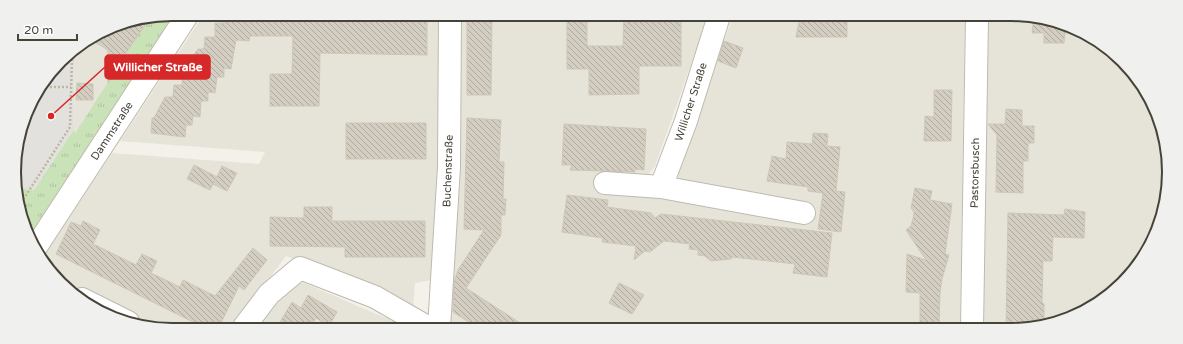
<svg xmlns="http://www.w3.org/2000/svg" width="1183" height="344" font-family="'Varela Round',sans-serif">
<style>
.residential{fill:#e6e4d9}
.grass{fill:url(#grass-tufts)}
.parking{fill:#e2e1de}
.building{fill:url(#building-back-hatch);stroke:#cdc7b5}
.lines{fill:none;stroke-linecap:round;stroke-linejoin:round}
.minor-casing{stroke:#bdbaae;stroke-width:24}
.path{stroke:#bdb7a1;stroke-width:2.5;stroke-dasharray:2 2;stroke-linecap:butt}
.minor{stroke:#fff;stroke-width:22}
.labels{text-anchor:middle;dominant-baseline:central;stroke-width:3;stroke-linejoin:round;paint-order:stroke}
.street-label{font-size:11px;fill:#464339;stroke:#fff}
.rim{fill:none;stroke:#464339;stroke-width:2}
.leader{fill:none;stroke:#d62828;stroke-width:1.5}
.callout-dot{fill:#d62828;stroke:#fff;stroke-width:1.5}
.callout{fill:#d62828;stroke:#d62828;stroke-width:1.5}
.callout-label{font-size:12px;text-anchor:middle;font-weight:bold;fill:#fff}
</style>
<defs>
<pattern id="grass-tufts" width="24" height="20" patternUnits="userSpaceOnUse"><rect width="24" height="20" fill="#cae2b8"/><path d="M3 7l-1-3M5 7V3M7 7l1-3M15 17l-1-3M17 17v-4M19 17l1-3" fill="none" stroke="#afc39f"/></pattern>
<pattern id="building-back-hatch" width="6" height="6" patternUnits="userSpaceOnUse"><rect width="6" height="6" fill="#d3cec1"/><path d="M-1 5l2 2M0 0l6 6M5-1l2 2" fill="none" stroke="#ada99e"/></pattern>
</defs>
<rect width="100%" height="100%" fill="#f3f1ea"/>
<path class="residential" d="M204,14l241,1 -3,154 -10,111 -17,3 -2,26 -127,-53 -53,71h-76l-101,-50 -9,-9 -4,-7 1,-5 68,-103 147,11 6,-12 -145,-11z
M457,15l251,1 -53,150 -7,9 -48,17 175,20 1,-16 -89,-10 -12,-8 58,-162 232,1 -5,312 -514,-1z
M988,17h54l57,24 43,43 24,57v62l-13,39 -30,42 -42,30 -50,15h-48z
M149,18l-75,116 1,-81h-6l43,-27z
M293,282l11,1 105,45 -154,-1z"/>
<path class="grass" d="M172,14h4l-145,223 -12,-24 -2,-25 17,2 40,-61 1,4 74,-115z"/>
<path class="parking" d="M68,53h7l-1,76 -40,61 -17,-2 -3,-27 16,-59z"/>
<path class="building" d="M235,14l85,1v2l107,2v36l-107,-2 -1,53h-49v-32h22l1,-38h-43l-1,5 -13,-1 -5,29 -7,-1v9h-7l-2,16 -7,-1v9h-7l-1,16 -7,-1 -1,9h-6l-1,12 -34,-4 1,-15h2l11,-21h8l1,-12h8l1,-15 15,-21h6l1,-12h10v-14h8v-8z
M467,15h25l-1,80h-24z
M567,15h20v31h36l1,-30h57v50h-42v28l-50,1v-26h-22z
M800,16h47v21h-51z
M1034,17h8l38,16h-15l-1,10h-20v-10h-12z
M149,19l-27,40 -14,24v-33l-18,-11 22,-13z
M724,41l19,7 -7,20 -18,-7z
M77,83l16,1v16h-17z
M934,90h18l-1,51h-27l1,-25 9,1z
M1006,109l16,1v16h12v17h-6v18h-5v32l-27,-1 1,-57 -9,-11h17z
M467,118l34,2 -2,42h5l-1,37h3l-1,16h-4v20l-35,53 62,40h-50l-25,-16 1,-30 4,-12 26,-40 -20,-1z
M346,123h80v36h-80z
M564,124l82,5 -2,41 -9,-1v3l-65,-2 2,-5h-10z
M813,133l15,1 -1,12 13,1 -4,44 9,1 -4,40 -23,-3 5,-36 -15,-2v-4l-41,-6 5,-25 14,3 1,-17 25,2z
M194,165l23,12 5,-11 15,7 -10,18 -14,-7 3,-6 -6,12 -23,-11z
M915,188l17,3 -2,9 22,4 -7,50 4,1 -7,24 -2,14 -1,35h-19v-35l-14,-1 1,-38 19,6 -20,-30 5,-4 2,-7 1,-7 -3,-4z
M567,195l41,5 -1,7 44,6 4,5 6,-4 171,19 -5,44 -34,-4 2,-9 -63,-7 -1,2 -20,2 -6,-5 -7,-1v-5l-9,-1 1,-5 -26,-3 -14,11 -5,-1 -11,9 2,-14 -34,-4 1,-4 -41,-6z
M304,207h28v14h93v36h-80v-10l-75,-1v-29l34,1z
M1065,209l20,3 -1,26 -31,-1 -1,24h-9l-1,42 2,1v16h-12l-1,9h-25l2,-116 56,2z
M83,221l17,9 -7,14 43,21 6,-11 15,7 -6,12 29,14 3,-7 32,16 38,-48 14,12 -23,30 -5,-4 -20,41h-16l-147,-73 15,-32 10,4z
M619,283l25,12 -12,19 -23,-11z
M308,295l29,17 -8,14 -13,-8 -6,9h-33l15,-25 9,6z"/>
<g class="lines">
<defs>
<path id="minor" d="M719,16l-33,105 -25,66 143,26
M605,183l56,4
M36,247l152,-233
M82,299l46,23
M244,327l25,-33 31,-26 75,29 54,31
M439,328l10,-161 1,-152
M972,329l5,-312"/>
</defs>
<use href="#minor" class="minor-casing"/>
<path class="path" d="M50,87h21
M19,206l51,-79 2,-70 -7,-1"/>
<use href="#minor" class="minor"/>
</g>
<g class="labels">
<g class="street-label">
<text transform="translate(691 102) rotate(-72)">Willicher Straße</text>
<text transform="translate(112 131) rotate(-57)">Dammstraße</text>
<text transform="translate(448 171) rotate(-88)">Buchenstraße</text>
<text transform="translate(975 173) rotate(-89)">Pastorsbusch</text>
</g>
</g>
<path d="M0 0H1183V344H0ZM172 21H1011A151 151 0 0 1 1162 172V172A151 151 0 0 1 1011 323H172A151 151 0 0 1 21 172V172A151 151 0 0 1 172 21Z" fill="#f0f0ef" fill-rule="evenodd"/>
<path class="rim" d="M172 21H1011A151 151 0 0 1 1162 172V172A151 151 0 0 1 1011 323H172A151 151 0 0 1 21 172V172A151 151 0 0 1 172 21Z"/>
<path class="leader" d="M51 116L105 67"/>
<circle class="callout-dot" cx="51" cy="116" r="4"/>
<rect class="callout" x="105" y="55" width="105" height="24" rx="4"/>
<g class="callout-label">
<text x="158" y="71">Willicher Straße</text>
</g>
<path d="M18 34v6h59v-6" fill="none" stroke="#464339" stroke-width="2"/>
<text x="24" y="34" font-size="12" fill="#464339" stroke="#ffffff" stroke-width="3" paint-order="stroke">20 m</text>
</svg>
